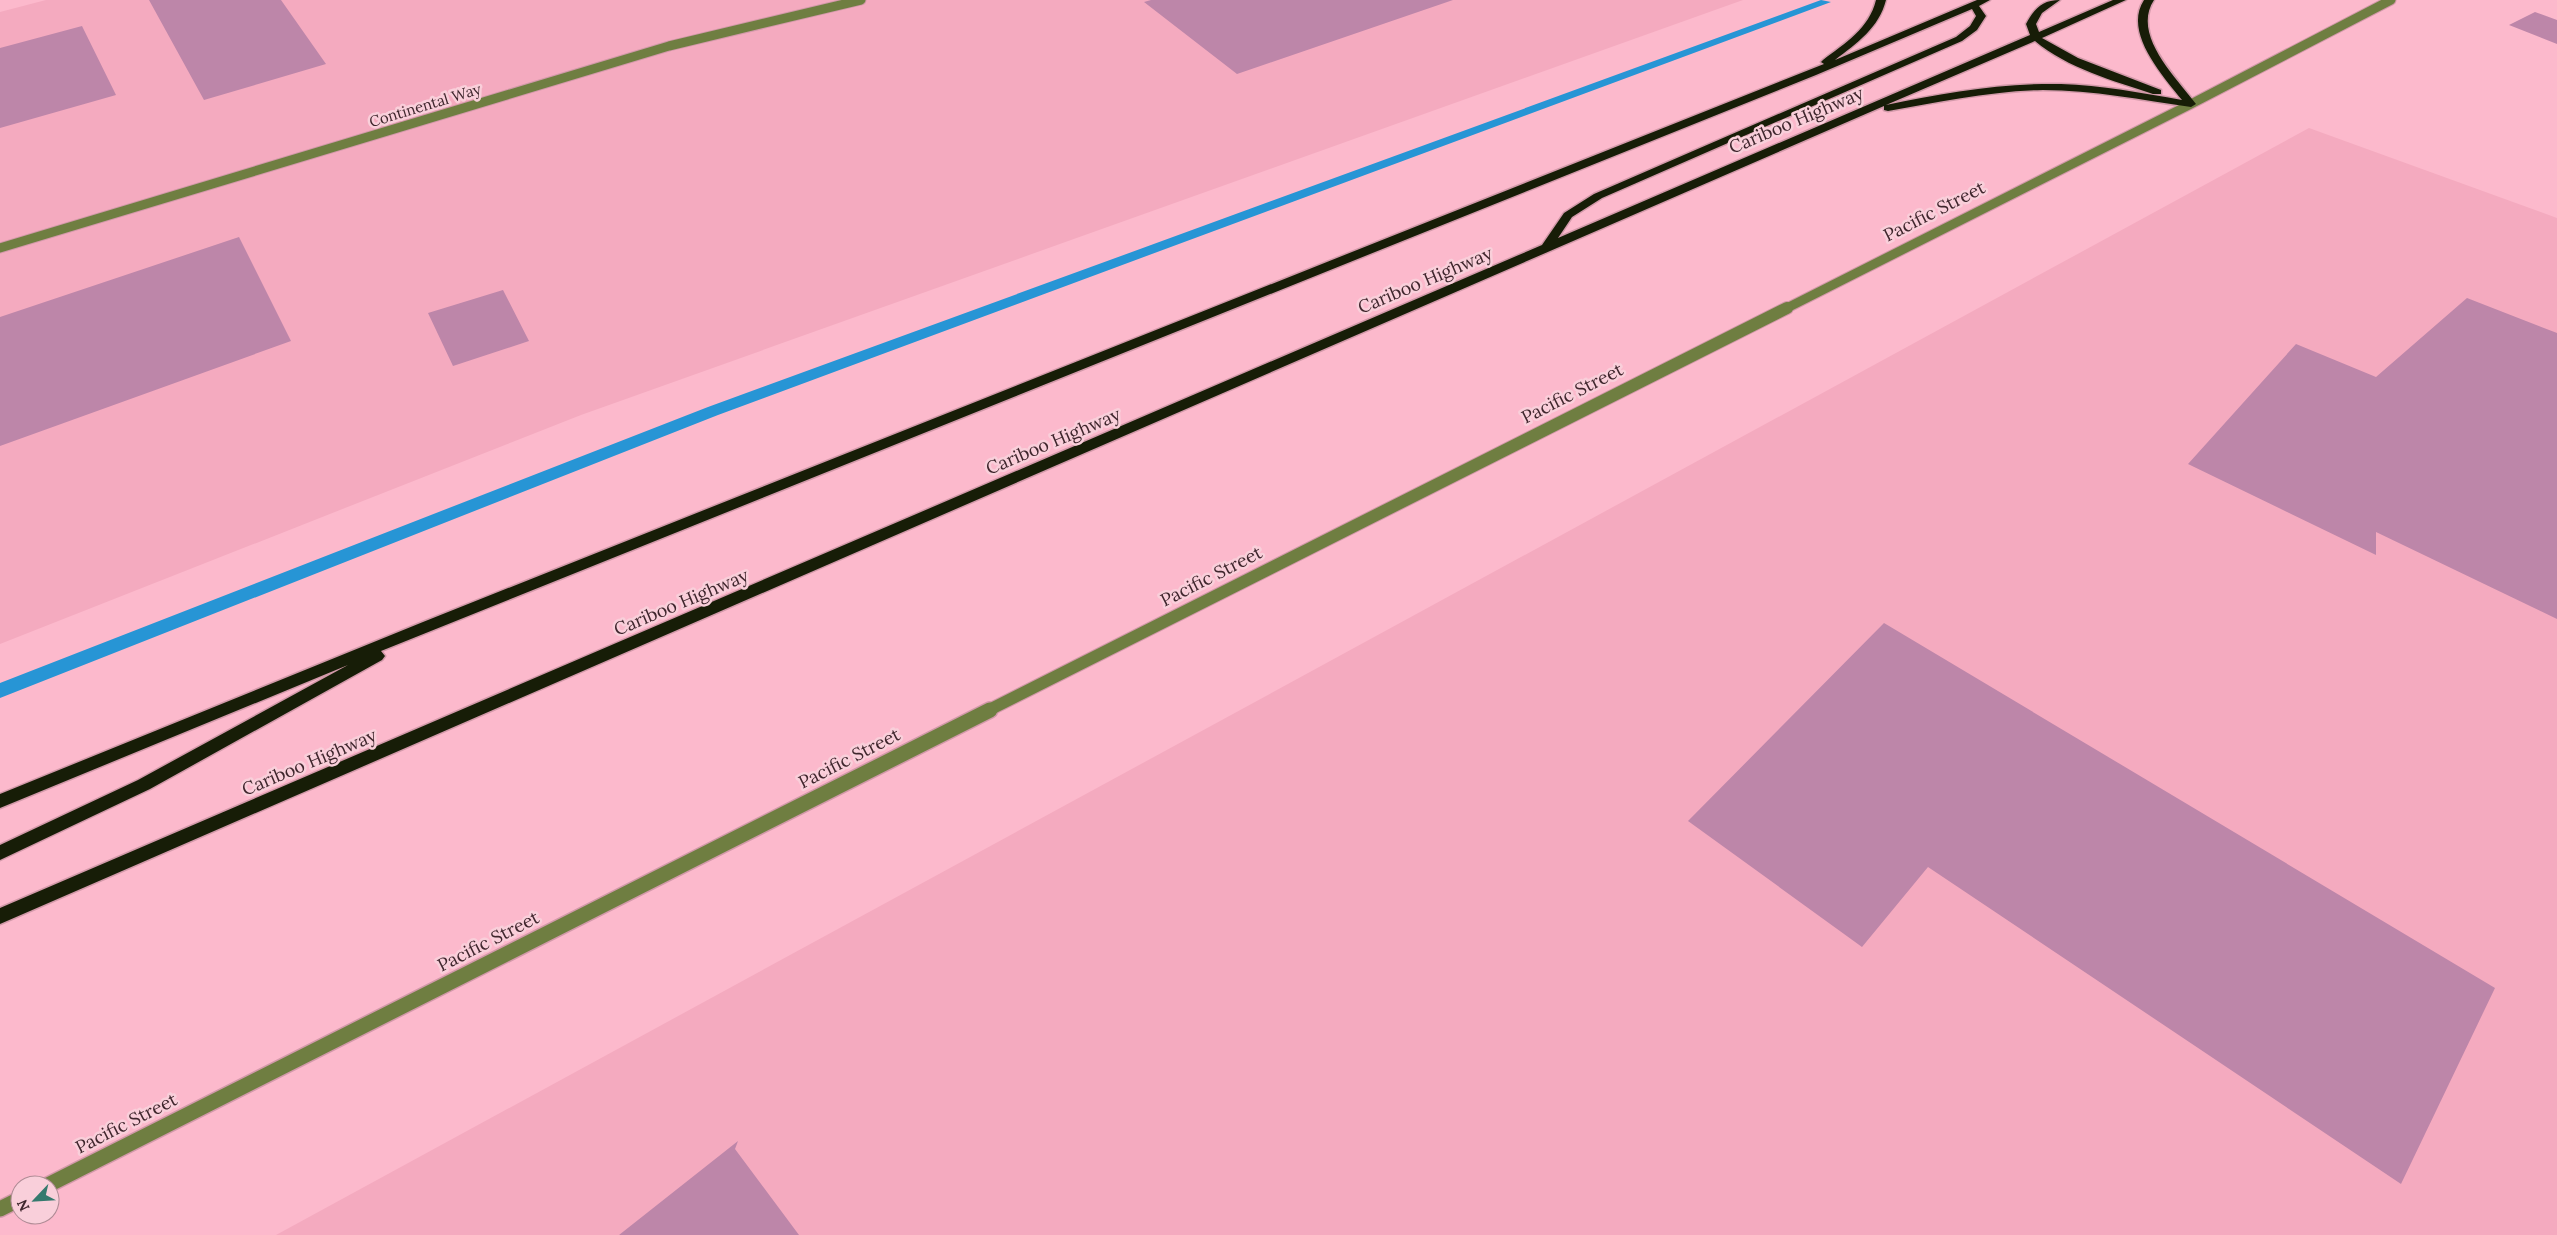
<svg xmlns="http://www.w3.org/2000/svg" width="2557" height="1235" font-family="Lora,serif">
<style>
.built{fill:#f4aabf}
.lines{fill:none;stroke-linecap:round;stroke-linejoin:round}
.stream{fill:#2795d5;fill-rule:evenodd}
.building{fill:#bd86a9}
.minor-far2-casing{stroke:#d299a9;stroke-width:11}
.minor-far1-casing{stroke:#d299a9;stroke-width:14}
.minor-casing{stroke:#d299a9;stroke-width:18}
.highway-casing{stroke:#d299a9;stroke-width:3}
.minor-far2{stroke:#6f7e41;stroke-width:9}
.minor-far1{stroke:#6f7e41;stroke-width:12}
.minor{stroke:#6f7e41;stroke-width:15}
.highway{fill:#171d07;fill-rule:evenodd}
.labels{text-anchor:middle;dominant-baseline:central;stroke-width:5;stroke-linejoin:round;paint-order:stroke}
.far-street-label{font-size:15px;fill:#3f262d;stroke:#f9cfda}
.street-label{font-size:18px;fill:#3f262d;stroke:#f9cfda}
</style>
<rect width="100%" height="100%" fill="#fcb9cc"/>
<path class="built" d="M46,0h1697l-1162,415 -581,229v-632z
M2309,128l248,90v1017h-2281z"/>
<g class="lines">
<path class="stream" d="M1821,0l10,2 -1113,413 -718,283v-15l708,-276z"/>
</g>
<path class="building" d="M149,0h132l45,64 -122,36z
M1151,0h302l-216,74 -93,-72z
M2535,12l22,8v24l-48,-19z
M82,26l34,69 -116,33v-80z
M239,237l52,104 -291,105v-129z
M503,290l26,51 -76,25 -25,-53z
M2467,298l90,35v286l-181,-87v23l-188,-91 108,-120 80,33z
M1884,623l611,365 -94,196 -473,-317 -66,80 -174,-126z
M738,1141l-3,8 64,86h-180z"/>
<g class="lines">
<defs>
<path id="minor-far2" d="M0,248l669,-202 192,-46
M1785,309l406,-205 200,-104"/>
<path id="minor-far1" d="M987,711l800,-403"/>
<path id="minor" d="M48,1185l942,-475
M0,1209l20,-10"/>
<path id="highway" d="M1876,0h10c-7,28 -29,43 -51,60l142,-60h13l-11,6 7,10 -9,14 -15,11 -360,157 -30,19 -14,21 472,-203 -4,-11c8,-15 16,-24 34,-24l-18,13 -6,11 3,8 74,-32h13l-84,38 36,20 83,32v4h-8c-39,-13 -86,-26 -118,-53l-149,64c57,-12 116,-22 175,-21 40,1 81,9 121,16 -20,-25 -59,-68 -38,-100h10c-23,35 23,78 42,104l-5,3c-49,-7 -98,-17 -148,-17 -52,1 -104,12 -155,21l-4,-1v-4l-1884,818v-16l1542,-663 22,-32 30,-19 362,-157 14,-11 6,-10 -4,-7 -156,66 -1435,576 4,5 -3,4 -232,129 -150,71v-15l138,-65 210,-115 -348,143v-14l423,-172 1401,-558 -3,-2 2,-2c22,-17 46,-31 53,-60z"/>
</defs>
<use href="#minor-far2" class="minor-far2-casing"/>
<use href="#minor-far1" class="minor-far1-casing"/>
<use href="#minor" class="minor-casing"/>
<use href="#highway" class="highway-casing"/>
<use href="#minor-far2" class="minor-far2"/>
<use href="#minor-far1" class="minor-far1"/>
<use href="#minor" class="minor"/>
<use href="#highway" class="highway"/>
</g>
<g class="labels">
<g class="far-street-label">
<text transform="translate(425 105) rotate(-17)">Continental Way</text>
</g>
<g class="street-label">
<text transform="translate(1796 120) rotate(-23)">Cariboo Highway</text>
<text transform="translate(1934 211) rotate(-27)">Pacific Street</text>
<text transform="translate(1425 280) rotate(-23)">Cariboo Highway</text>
<text transform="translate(1572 393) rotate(-27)">Pacific Street</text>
<text transform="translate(1053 441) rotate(-23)">Cariboo Highway</text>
<text transform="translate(1211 576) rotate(-27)">Pacific Street</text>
<text transform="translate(681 602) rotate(-23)">Cariboo Highway</text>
<text transform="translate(849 758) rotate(-27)">Pacific Street</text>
<text transform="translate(309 762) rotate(-23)">Cariboo Highway</text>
<text transform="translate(488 941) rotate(-27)">Pacific Street</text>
<text transform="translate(126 1123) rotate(-27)">Pacific Street</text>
</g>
</g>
<g transform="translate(35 1200) rotate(245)"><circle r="24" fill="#f9cfda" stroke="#af8b95"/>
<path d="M0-4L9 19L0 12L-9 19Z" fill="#357a6e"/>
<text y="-8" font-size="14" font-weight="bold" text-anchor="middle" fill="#3f262d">N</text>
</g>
</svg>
